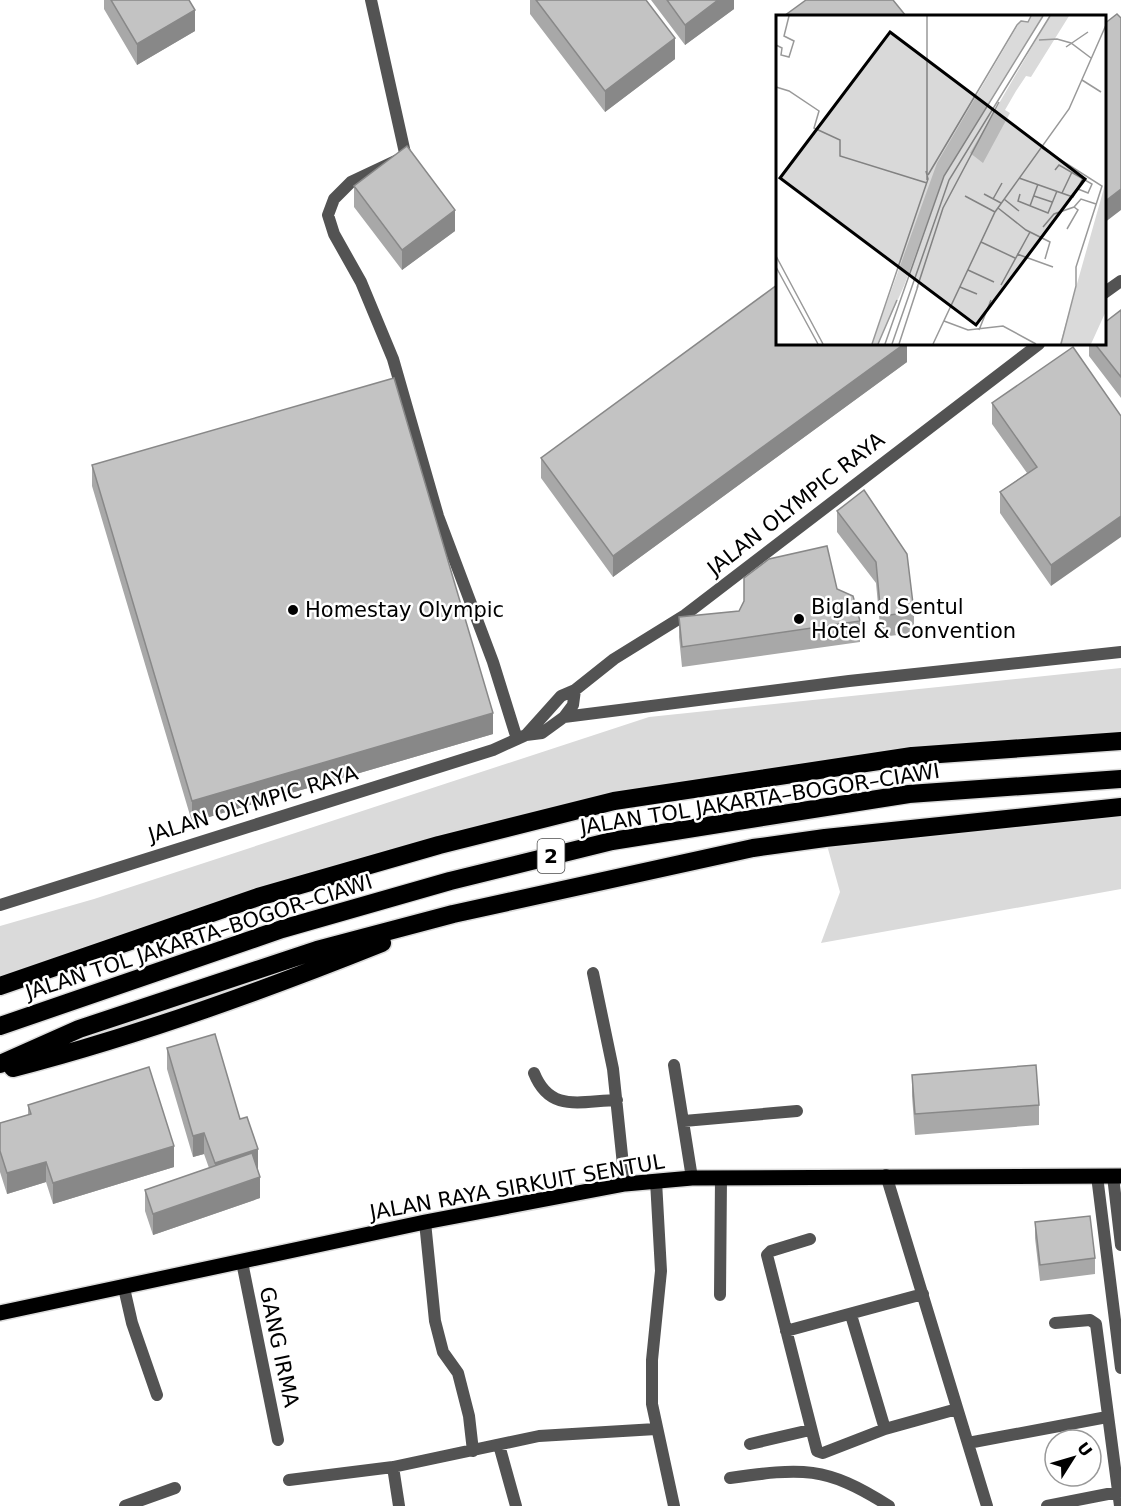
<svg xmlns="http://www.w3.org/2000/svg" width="1121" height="1506" font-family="'DejaVu Sans',sans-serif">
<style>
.green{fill:#dadada}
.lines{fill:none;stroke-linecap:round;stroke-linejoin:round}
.primary-casing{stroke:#dbdbdb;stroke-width:18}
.motorway-casing{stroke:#dbdbdb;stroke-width:21}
.minor{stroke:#535353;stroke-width:12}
.primary{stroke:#000;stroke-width:15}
.motorway{stroke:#000;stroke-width:18}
.wall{fill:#a8a8a8}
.shaded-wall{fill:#888}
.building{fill:#c3c3c3;stroke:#888;stroke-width:1.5}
.poi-dot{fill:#000;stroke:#fff;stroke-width:2}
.labels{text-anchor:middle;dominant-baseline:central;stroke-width:5;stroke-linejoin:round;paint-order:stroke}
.shield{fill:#fff;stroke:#4c4c4c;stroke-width:1.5}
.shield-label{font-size:20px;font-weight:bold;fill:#000}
.street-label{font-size:21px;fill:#000;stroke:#fff}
.poi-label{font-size:21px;fill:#000;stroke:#fff;text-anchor:start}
.inset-road{fill:none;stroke:#999;stroke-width:1.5}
.view{fill:#000;fill-opacity:0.15;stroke:#000;stroke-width:3}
.inset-edge{fill:none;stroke:#000;stroke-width:3}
</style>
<rect width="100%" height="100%" fill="#fff"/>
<path class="green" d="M1121,668v73l-339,33 -343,71 -439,141v-60l94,-27 555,-182z
M1121,807v82l-300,54 19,-51 -15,-54z"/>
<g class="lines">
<defs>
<path id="primary" d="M0,1313l425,-91 200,-38 67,-6 429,-2"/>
<path id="motorway" d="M0,986l258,-89 181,-52 175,-44 298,-45 209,-15
M0,1026l282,-97 168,-48 162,-40 297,-47 212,-15
M0,1064l79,-35 238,-79 136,-36 300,-66 72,-10 296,-31
M13,1068c125,-32 249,-77 369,-125"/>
</defs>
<use href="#primary" class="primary-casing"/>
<use href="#motorway" class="motorway-casing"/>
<path class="minor" d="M371,0l34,153 -3,5 -51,24 -17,17 -6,16 6,19 27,48 32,77 45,157 55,146 24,77
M1104,293l17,-12
M564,717l285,-36 272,-29
M526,735l35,-39 14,-6 39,-31 71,-44 354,-271
M0,905l493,-155 33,-15 16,-2 22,-16 9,-12 2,-15
M593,973l20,96 12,115
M674,1065l18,113
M534,1073c16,40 46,28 83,27
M684,1121l113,-10
M886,1175l101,331
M1097,1176l24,192
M1113,1176l8,69
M656,1181l5,90 -9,89v44l22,102
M425,1222l10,99 8,31 15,21 11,43 4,35
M810,1239l-39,12 -4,4 50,196 6,2 62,-24 72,-20
M242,1262l36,178
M124,1288l8,35 25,72
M720,1295l1,-117
M851,1315l34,114
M1055,1323l35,-3 6,4 24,182
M786,1331l137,-37
M968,1443l139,-26
M750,1444l60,-14
M499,1445l17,61
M393,1467l6,39
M730,1478c72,-10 95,-13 159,28
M289,1480l104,-13 146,-31 117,-7
M125,1506l50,-18
M1047,1506l71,-14"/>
<use href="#primary" class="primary"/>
<use href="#motorway" class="motorway"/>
</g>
<path class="wall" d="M104,0h85l6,31 -58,34 -33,-56z
M530,0h116l29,59 -70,53 -75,-98z
M651,0h83v9l-49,36z
M354,186l101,45 -53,39 -48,-63z
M1121,310v88l-32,-42v-12h15z
M907,344v18l-294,215 -72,-99v-20z
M992,403l129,13 -70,170 -51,-73v-21l27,-19 -35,-49z
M92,465l401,269 -301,88 -100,-336z
M837,511l77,101v21l-33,4 -5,-54 -39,-51z
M837,589l23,32v21l-178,25 -3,-30v-20l60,-6z
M167,1048l73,71 18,50 2,29 -107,37 -8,-24v-21l64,-22 -5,-14 -11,3 -26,-88z
M912,1075l127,30v20l-124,10 -3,-39z
M28,1105l146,62 -121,37 -7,-22 -39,12 -7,-22v-49l28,-8z
M1035,1222l60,36v16l-55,7 -5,-43z"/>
<path class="shaded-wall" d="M718,0h16v9l-49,36v-20z
M195,10v21l-58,34v-21z
M675,38v21l-70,53v-21z
M1121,189v21l-17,13v-21z
M455,210v21l-53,39v-20z
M904,344h3v18l-294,215v-21z
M1121,516v21l-70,49v-21z
M493,713v21l-301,88v-21z
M204,1133v21l-11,3v-21z
M174,1146v21l-121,37v-21z
M258,1149v20l-43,15v-21z
M46,1162v20l-39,12v-21z
M260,1177v21l-107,37v-21z"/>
<path class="building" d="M111,0h78l6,10 -58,34z
M536,0h110l29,38 -70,53z
M667,0h51l-33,25z
M806,0h87l13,16h-122z
M1117,14l4,4v171l-17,13v-178z
M407,146l48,64 -53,40 -48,-64z
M777,285v59h127l-291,212 -72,-98z
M1121,310v67l-26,-33h9v-21z
M1073,347l48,69v100l-70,49 -51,-73 37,-25 -45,-64z
M394,378l99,335 -301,88 -100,-336z
M864,490l43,64 7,58 -33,4 -5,-54 -39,-51z
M827,546l10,43 16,7 7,25 -178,26 -3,-30 60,-6 5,-10v-23l25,-19z
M215,1034l25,85 7,-2 11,32 -43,14 -11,-30 -11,3 -26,-88z
M1036,1065l3,40 -124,9 -3,-39z
M149,1067l25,79 -121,37 -7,-21 -39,11 -7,-22v-28l31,-9 -3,-9z
M252,1153l8,24 -107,37 -8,-24z
M1090,1216l5,42 -55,7 -5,-43z"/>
<g class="poi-dot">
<circle cx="293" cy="610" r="6"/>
<circle cx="799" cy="619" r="6"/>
</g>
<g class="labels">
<rect class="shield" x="537.5" y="839" width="27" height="34" rx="4.5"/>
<g class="shield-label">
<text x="551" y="856">2</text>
</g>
<g class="street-label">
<text transform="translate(796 504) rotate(-38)">JALAN OLYMPIC RAYA</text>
<text transform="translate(760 799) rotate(-9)">JALAN TOL JAKARTA–BOGOR–CIAWI</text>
<text transform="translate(253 804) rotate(-17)">JALAN OLYMPIC RAYA</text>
<text transform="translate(199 937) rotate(-18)">JALAN TOL JAKARTA–BOGOR–CIAWI</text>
<text transform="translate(517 1187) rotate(-10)">JALAN RAYA SIRKUIT SENTUL</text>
<text transform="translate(279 1347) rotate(78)">GANG IRMA</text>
</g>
<g class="poi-label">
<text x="811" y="607">Bigland Sentul<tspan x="811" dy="24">Hotel &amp; Convention</tspan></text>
<text x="305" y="610">Homestay Olympic</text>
</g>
</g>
<g transform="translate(776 15)">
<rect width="330" height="330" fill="#fff"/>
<path d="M255,1h12l-99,160 -40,110 -26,58h-6l65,-181 84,-143 7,2zM274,1h19l-38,61 -5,-1 -10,15 -11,19 5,3 -27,50 -13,-10zM330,166v130l-15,33h-31z" fill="#dadada"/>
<path class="inset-road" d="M151,1v164M263,25l18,-1 14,4 20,15M0,30l6,3 -1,7 8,2 5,-16 -10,-5 5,-20M290,32l22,-15M306,65l19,12M0,72l13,4 30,20 -5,17 26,12v16l87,27M266,133l60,38 -26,81v19l-15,58M279,155l4,-5 33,19 -4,9 -10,-4M152,160l89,-150 4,-4 7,1 3,-6M243,163l54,19 10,-19M286,178l10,-21M208,179l17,9M244,179l-2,7 30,12 9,-22M189,181l30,16M258,181l18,6M217,184l9,-16M228,184l15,12M254,191l8,-22M222,193l28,22 24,12 -5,17M267,212l11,-13 20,-7 7,-8 15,5M291,214l11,-19 -4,-3M205,227l34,16M241,239l36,13M0,241l47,88M0,252l42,77M192,255l26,12M225,270l29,-53M184,272l17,7M141,273l26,-80 56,-106M168,306l24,9 35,-4 33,18M203,315l12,-30M96,329l56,-165 -2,-8M102,329l19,-44M109,329l59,-168 99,-160M116,329l57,-164 101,-164M123,329l19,-58M157,329l62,-132 74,-103 37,-84"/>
<path class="view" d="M114,17l195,147 -109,146 -196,-147z"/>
<rect width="330" height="330" class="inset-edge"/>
</g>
<g transform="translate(1073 1458) rotate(53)"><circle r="28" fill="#ffffff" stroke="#999999" stroke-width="1.5"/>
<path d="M0-4.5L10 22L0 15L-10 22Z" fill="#000000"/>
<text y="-9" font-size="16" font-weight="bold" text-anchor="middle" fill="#000000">U</text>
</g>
</svg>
